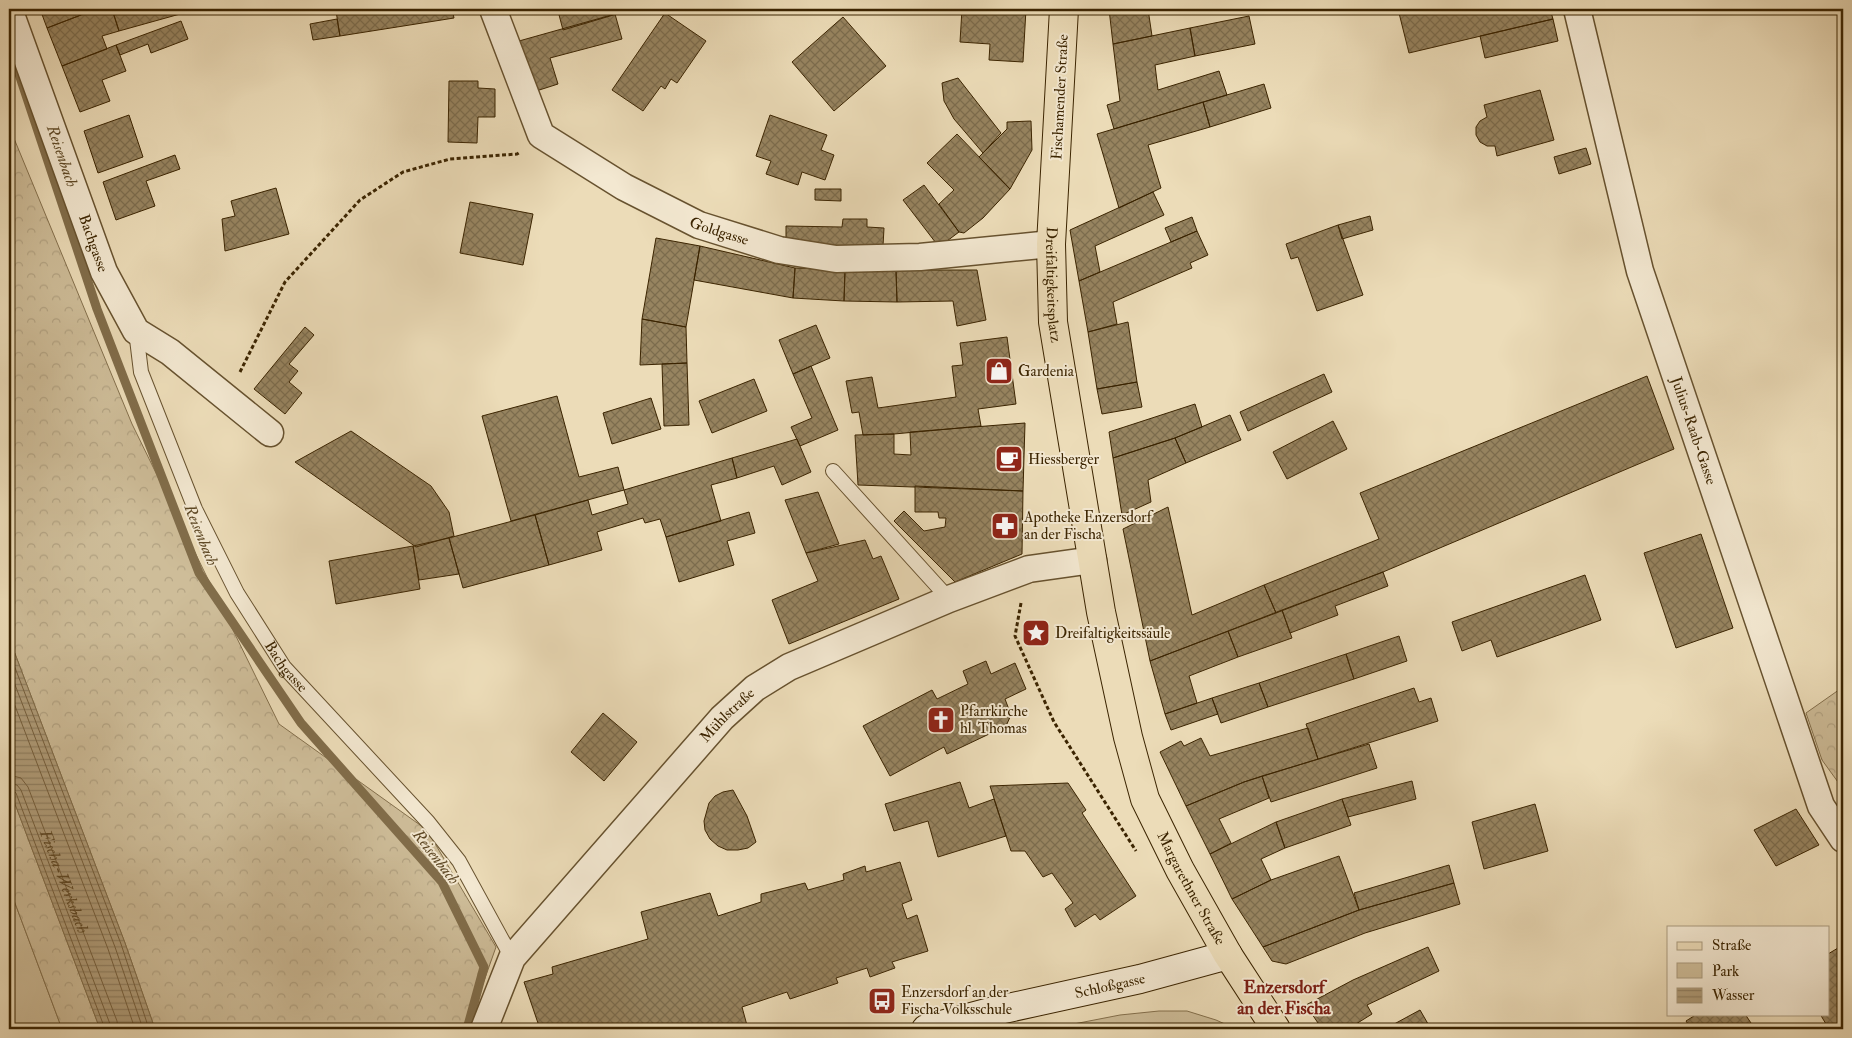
<svg xmlns="http://www.w3.org/2000/svg" width="1852" height="1038" font-family="'IM FELL Double Pica',serif">
<style>
.green{fill:#cebd99;stroke:#84704d}
.forest{fill:url(#forest-crowns);stroke:#84704d}
.water{fill:url(#water-rules);stroke:#816d4a}
.lines{fill:none;stroke-linecap:round;stroke-linejoin:round}
.shore{stroke:#76603e;stroke-width:1}
.stream{stroke:#816d4a;stroke-width:9}
.building{fill:url(#building-cross-hatch);stroke:#3b2401}
.lane-casing{stroke:#67522f;stroke-width:16}
.street-casing{stroke:#67522f;stroke-width:29}
.secondary-casing{stroke:#3b2401;stroke-width:30}
.primary-casing{stroke:#3b2401;stroke-width:30}
.path{stroke:#3b2401;stroke-width:3;stroke-dasharray:4 2.5;stroke-linecap:butt}
.lane{stroke:#f3e8d1;stroke-width:14}
.street{stroke:#f3e8d1;stroke-width:26}
.secondary{stroke:#f3e8d1;stroke-width:28}
.primary{stroke:#ecdcb8;stroke-width:28}
.labels{text-anchor:middle;dominant-baseline:central;stroke-width:4;stroke-linejoin:round;paint-order:stroke}
.street-label{font-size:15px;fill:#3b2401;stroke:#f3e8d1}
.poi-label{font-size:15px;fill:#3b2401;stroke:#f3e8d1;text-anchor:start}
.water-label{font-size:16px;font-style:italic;fill:#5e4825;stroke:#f3e8d1}
.quarter-label{font-size:18px;font-weight:bold;fill:#7a1f14;stroke:#f3e8d1}
</style>
<defs>
<pattern id="forest-crowns" width="20" height="18" patternUnits="userSpaceOnUse" patternTransform="scale(1.25)"><rect width="20" height="18" fill="#cebd99"/><path d="M2 6a3 3 0 1 1 6 0M12 15a3 3 0 1 1 6 0" fill="none" stroke="#b2a282"/></pattern>
<pattern id="water-rules" width="6" height="5" patternUnits="userSpaceOnUse" patternTransform="scale(1.25)"><rect width="6" height="5" fill="#b09d7a"/><path d="M0 2.5h6" fill="none" stroke="#908062"/></pattern>
<pattern id="building-cross-hatch" width="8" height="8" patternUnits="userSpaceOnUse" patternTransform="scale(1.25)"><rect width="8" height="8" fill="#978460"/><path d="M0 0l8 8M0 8l8-8" fill="none" stroke="#7c6c4d"/></pattern>
</defs>
<rect width="100%" height="100%" fill="#ecdcb8"/>
<filter id="stains"><feTurbulence type="fractalNoise" baseFrequency=".004" numOctaves="4"/><feColorMatrix values="0 0 0 0 .2 0 0 0 0 .09 0 0 0 0 .02 0 0 0 .5 -.17"/></filter>
<radialGradient id="worn" r=".72"><stop offset=".6" stop-color="#630" stop-opacity="0"/><stop offset="1" stop-color="#630" stop-opacity=".3"/></radialGradient>
<path class="green" d="M9,887l53,142h-53z
M1159,1011h28l29,9 20,9h-188l72,-14z"/>
<path class="forest" d="M9,119l4,17 119,288 147,300 148,106 69,117 -29,82h-312l-30,-86 -116,-305z
M1843,687v102l-21,-29 -16,-47z
M9,788l91,241h-38l-53,-142z"/>
<path class="water" d="M9,638l116,305 30,86h-55l-91,-241z"/>
<g class="lines">
<g class="shore">
<path d="M9,652l112,292 28,85"/>
<path d="M9,669l106,278 28,82"/>
<path d="M9,690l99,259 27,80"/>
<path id="s1" d="M9,775l12,3 7,9 89,234 1,8"/>
<path d="M9,783l8,2 4,5 89,234 1,5"/>
<path d="M9,789l4,1 3,3 89,236"/>
</g>
<path class="stream" d="M17,68l80,241 102,264 102,150 141,159 42,85 -17,62"/>
</g>
<path class="building" d="M40,9h38l3,6 -34,13z
M104,9h8l7,22 -17,5 5,13 -45,17 -15,-38 34,-13z
M112,9h86l-79,22z
M350,9h102l2,9 -114,18 -4,-25z
M565,9h55v4l-57,17 -5,-19z
M962,9h64l-3,53 -34,-2 1,-16 -30,-2z
M1109,9h39l4,27 -39,8z
M1398,9h152l3,10 -144,34z
M665,13l41,28 -29,42 -6,-4 -6,10 -4,-3 -18,25 -31,-21z
M615,14l7,25 -72,19 8,26 -25,8 -14,-51z
M1249,16l6,28 -60,12 -5,-28z
M843,17l43,49 -52,45 -42,-49z
M337,19l3,17 -27,4 -3,-16z
M1553,19l5,22 -73,17 -5,-22z
M181,21l7,18 -37,14 -3,-9 -28,11 -4,-10z
M1190,28l5,28 -40,9 3,25 61,-19 8,24 -113,34 -7,-24 13,-4 -7,-57z
M116,45l10,26 -24,9 8,21 -30,11 -18,-46z
M958,78l43,55 -18,20 -29,-34 -10,-18 -2,-18z
M449,81h29v7l17,1v28h-17l-1,26 -29,-1z
M1264,84l7,24 -61,19 -7,-25z
M1540,90l14,50 -57,16 -2,-10h-8l-7,-4 -4,-7v-8l4,-6 7,-4 -3,-12z
M1203,102l7,25 -62,18 13,43 -42,20 -22,-74z
M129,115l14,42 -45,16 -14,-42z
M770,115l57,20 -6,15 13,5 -9,25 -23,-8 -4,13 -32,-11 5,-13 -15,-5z
M1031,121l1,29 -22,39 -31,-32 28,-28v-7z
M957,134l53,55 -27,29 -19,15 -5,-1 -20,-28 15,-14 -27,-27z
M1586,148l5,16 -32,10 -5,-17z
M175,155l5,14 -34,12 9,25 -39,14 -13,-38z
M924,185l35,47 -20,15 -36,-47z
M276,188l13,46 -64,17 -3,-32 13,-3 -4,-15z
M815,189h26v12l-26,-1z
M1153,192l11,23 -69,31 5,26 -21,9 -9,-51z
M470,202l63,12 -10,51 -63,-12z
M1370,216l3,14 -31,9 -4,-14z
M1192,217l5,14 -26,11 -6,-14z
M843,219h24v8l17,1 -1,18 -81,-1 -16,-6v-13l56,1z
M1338,225l25,70 -46,16 -19,-54 -7,2 -5,-15z
M1197,231l11,24 -18,8 2,5 -79,34 4,22 -29,8 -9,-51z
M656,238l44,8 -14,81 -44,-8z
M700,246l95,22 -2,30 -99,-18z
M795,268l50,2 -1,31 -51,-3z
M845,270h51l1,32 -53,-1z
M896,270h81l9,50 -29,6 -4,-25 -56,1z
M642,319l44,8 1,36 -47,2z
M1128,322l9,60 -40,7 -9,-57z
M816,325l14,33 -37,16 -14,-34z
M305,327l9,8 -25,29 9,7 -9,11 13,11 -17,21 -31,-25z
M1007,337l9,67 -38,5 3,17 -87,8 -31,1 -4,-23 -7,1 -6,-32 26,-4 6,31 78,-11 -4,-31 11,-1 -3,-22z
M687,363l2,62 -25,1 -2,-62z
M811,366l27,64 -38,16 -9,-19 21,-9 -19,-44z
M1324,374l8,18 -84,39 -8,-19z
M1647,376l27,73 -291,123 -107,41 -12,-28 115,-46 -19,-46z
M754,379l13,32 -55,22 -13,-32z
M1137,382l5,25 -40,7 -5,-25z
M557,396l22,81 39,-10 6,23 -113,31 -29,-105z
M651,398l10,31 -49,15 -9,-31z
M1195,404l7,23 -27,11 -62,20 -4,-26z
M1230,415l11,25 -55,23 -11,-25z
M1333,421l14,28 -60,30 -14,-27z
M1025,423l-2,68 -165,-6 -3,-50 39,-1v20l17,1 -1,-23z
M351,431l80,55 18,26 5,24 -38,11 -121,-85z
M1175,438l11,25 -38,17 3,22 -29,13 -9,-57z
M797,439l14,33 -29,13 -8,-19 -37,12 -5,-20z
M732,458l5,20 -26,7 10,36 -55,16 -6,-18 -15,4 -2,-5 -46,14 5,18 -53,15 -14,-50 53,-15 4,15 36,-11 -4,-14z
M915,486l108,5 -1,63 -67,28 -61,-61 10,-10 20,20 21,-4 1,-9h-7l-1,-6h-23z
M818,492l21,52 -33,9 -21,-53z
M1168,507l24,108 72,-30 12,28 -126,48 -27,-132z
M749,512l6,21 -28,8 7,24 -55,17 -13,-45z
M535,515l14,50 -86,23 -14,-50z
M1701,534l32,94 -57,20 -32,-95z
M449,538l10,36 -40,6 -6,-34z
M865,540l8,19 8,-3 18,43 -110,45 -17,-44 46,-19 -12,-28z
M413,546l7,43 -84,15 -7,-43z
M1383,572l5,14 -53,20 3,9 -48,18 -8,-23z
M1585,575l16,45 -104,37 -6,-17 -29,11 -10,-29z
M1282,610l10,28 -54,19 -10,-26z
M1228,631l10,26 -49,19 8,27 -32,11 -15,-53z
M1399,636l8,25 -53,18 -8,-25z
M1346,654l8,25 -86,28 -9,-24z
M986,661l5,13 24,-11 11,26 -21,10 6,16 -5,11 -59,28 -3,-7 -54,29 -27,-50 69,-36 5,9 31,-15 -5,-13z
M1259,683l9,24 -47,16 -9,-25z
M1414,688l5,14 12,-4 7,23 -120,38 -12,-35z
M1212,698l6,16 -47,16 -6,-16z
M603,713l34,29 -33,39 -33,-29z
M1308,728l10,31 -74,23 -58,24 -26,-54 21,-11 3,5 17,-8 9,18z
M1369,744l8,24 -106,34 -9,-26z
M1262,776l7,22 -50,21 12,24 -21,11 -24,-48 58,-24z
M1412,781l4,18 -68,18 -6,-18z
M960,782l9,26 25,-9 12,37 -68,21 -10,-36 -34,10 -9,-27z
M1068,783l18,27 -4,3 54,83 -36,24 -5,-6 -20,13 -10,-18 8,-6 -21,-30 -9,4 -18,-26h-14l-21,-65z
M733,790l14,26 9,26 -8,6 -10,2h-11l-9,-4 -8,-7 -5,-9 -1,-9 5,-18 6,-7 8,-4z
M1342,799l9,26 -66,23 -9,-26z
M1535,804l13,47 -64,18 -12,-47z
M1796,809l23,36 -43,21 -22,-36z
M1276,822l9,26 -24,11 10,21 -39,19 -22,-45z
M1339,856l20,54 -96,37 -31,-48 39,-19z
M900,862l12,38 -10,4 5,15 10,-4 11,36 -36,11 3,6 -25,9 -3,-9 -31,10 2,5 -48,16 -3,-7 -45,15 6,22h-208l-16,-47 29,-8 -1,-7 96,-28 -7,-27 69,-19 8,23 43,-14v-8l44,-11 3,7 36,-10 -1,-6 22,-8 1,6z
M1449,865l5,18 -95,27 -5,-17z
M1454,883l6,21 -95,29 -79,31 -14,-3 -9,-14 96,-37z
M1843,945v84h-14l-9,-15h8v-60z
M1428,947l11,24 -72,34 5,9 -24,15h-26l-16,-24 47,-25z
M1420,1010l11,19h-46z
M1697,1014h48l10,15h-64l-5,-8z"/>
<g class="lines">
<defs>
<g id="lane">
<path id="s2" d="M136,331l5,41 54,137 42,84 47,74 144,155 31,39 53,97"/>
<path d="M833,471l116,128"/>
</g>
<g id="street">
<path id="s3" d="M9,9l95,263 32,59 34,21 100,81"/>
<path id="s4" d="M493,9l48,126 83,52 75,38 80,25 57,9 84,-2 131,-13"/>
<path id="s5" d="M1577,9l63,262 181,535 22,33"/>
<path id="s6" d="M484,1029l28,-71 210,-240 33,-30 34,-21 160,-68 80,-30 64,-9"/>
</g>
<g id="secondary">
<path id="s7" d="M926,1029l64,-17 150,-33 88,-24"/>
</g>
<g id="primary">
<path id="s8" d="M1064,9l-13,235 2,78 48,290 27,125 17,62 35,71 48,85 48,74"/>
</g>
</defs>
<use href="#lane" class="lane-casing"/>
<use href="#street" class="street-casing"/>
<use href="#secondary" class="secondary-casing"/>
<use href="#primary" class="primary-casing"/>
<path class="path" d="M240,372l45,-90 75,-82 43,-28 47,-13 67,-5 3,-2
M1021,603l-6,33 39,86 82,129"/>
<use href="#lane" class="lane"/>
<use href="#street" class="street"/>
<use href="#secondary" class="secondary"/>
<use href="#primary" class="primary"/>
</g>
<defs>
<symbol id="shop-square" viewBox="-11 -11 22 22"><rect x="-9" y="-9" width="18" height="18" rx="4" fill="#8f2418" stroke="#f3e8d1"/><path d="M-5-2.5h2.3a2.7 3.5 0 0 1 5.4 0H5L5.5 6h-11ZM-1.5-2.5h3a1.5 2.3 0 0 0-3 0Z" fill="#fff"/></symbol>
<symbol id="cafe-square" viewBox="-11 -11 22 22"><rect x="-9" y="-9" width="18" height="18" rx="4" fill="#8f2418" stroke="#f3e8d1"/><path d="M-5.5-4.5H6V0H3Q3 3.5 0 3.5H-2.5Q-5.5 3.5-5.5 0ZM3-3.2v2h1.7v-2ZM-6 4.5H4V6H-6Z" fill="#fff"/></symbol>
<symbol id="pharmacy-square" viewBox="-11 -11 22 22"><rect x="-9" y="-9" width="18" height="18" rx="4" fill="#8f2418" stroke="#f3e8d1"/><path d="M-2-6h4v4h4v4h-4v4h-4v-4h-4v-4h4Z" fill="#fff"/></symbol>
<symbol id="sight-square" viewBox="-11 -11 22 22"><rect x="-9" y="-9" width="18" height="18" rx="4" fill="#8f2418" stroke="#f3e8d1"/><path d="M0-6L1.8-2.2L6-1.7L2.9 1.2L3.7 5.4L0 3.3L-3.7 5.4L-2.9 1.2L-6-1.7L-1.8-2.2Z" fill="#fff"/></symbol>
<symbol id="church-square" viewBox="-11 -11 22 22"><rect x="-9" y="-9" width="18" height="18" rx="4" fill="#8f2418" stroke="#f3e8d1"/><path d="M-1.2-6h2.4v3.5h3.3v2.4h-3.3V6h-2.4V-.1h-3.3v-2.4h3.3Z" fill="#fff"/></symbol>
<symbol id="bus-square" viewBox="-11 -11 22 22"><rect x="-9" y="-9" width="18" height="18" rx="4" fill="#8f2418" stroke="#f3e8d1"/><path d="M-5-6H5V4H4V6H2V4H-2V6H-4V4H-5ZM-3.5-4V0h7V-4ZM-3.5 1.2v1.5H-2V1.2ZM2 1.2v1.5H3.5V1.2Z" fill="#fff"/></symbol>
</defs>
<g fill-rule="evenodd">
<use href="#shop-square" x="983" y="355" width="32" height="32"/>
<use href="#cafe-square" x="993" y="443" width="32" height="32"/>
<use href="#pharmacy-square" x="989" y="510" width="32" height="32"/>
<use href="#sight-square" x="1020" y="617" width="32" height="32"/>
<use href="#church-square" x="925" y="704" width="32" height="32"/>
<use href="#bus-square" x="866" y="985" width="32" height="32"/>
</g>
<g class="labels">
<g class="street-label">
<text transform="translate(1060 97) rotate(-87)">Fischamender Straße</text>
<text stroke="none"><textPath href="#s4" startOffset="338">Goldgasse</textPath></text>
<text stroke="none"><textPath href="#s3" startOffset="249">Bachgasse</textPath></text>
<text stroke="none"><textPath href="#s8" startOffset="276">Dreifaltigkeitsplatz</textPath></text>
<text stroke="none"><textPath href="#s5" startOffset="438">Julius-Raab-Gasse</textPath></text>
<text stroke="none"><textPath href="#s2" startOffset="371">Bachgasse</textPath></text>
<text stroke="none"><textPath href="#s6" startOffset="401">Mühlstraße</textPath></text>
<text stroke="none"><textPath href="#s8" startOffset="900">Margarethner Straße</textPath></text>
<text stroke="none"><textPath href="#s7" startOffset="189">Schloßgasse</textPath></text>
</g>
<g class="poi-label">
<text x="1018" y="371">Gardenia</text>
<text x="1028" y="459">Hiessberger</text>
<text x="1024" y="517">Apotheke Enzersdorf<tspan x="1024" dy="17">an der Fischa</tspan></text>
<text x="1055" y="633">Dreifaltigkeitssäule</text>
<text x="960" y="711">Pfarrkirche<tspan x="960" dy="17">hl. Thomas</tspan></text>
<text x="901" y="992">Enzersdorf an der<tspan x="901" dy="17">Fischa Volksschule</tspan></text>
</g>
<g class="water-label">
<text transform="translate(62 156) rotate(71)">Reisenbach</text>
<text transform="translate(201 535) rotate(68)">Reisenbach</text>
<text transform="translate(436 857) rotate(52)">Reisenbach</text>
<text stroke="none"><textPath href="#s1" startOffset="125">Fischa-Werksbach</textPath></text>
</g>
<g class="quarter-label">
<text x="1284" y="987">Enzersdorf<tspan x="1284" dy="21">an der Fischa</tspan></text>
</g>
</g>
<rect width="1852" height="1038" fill="none" stroke="#ecdcb8" stroke-width="30"/>
<rect x="10" y="10" width="1832" height="1018" fill="none" stroke="#3b2401" stroke-width="2.5"/>
<rect x="15" y="15" width="1822" height="1008" fill="none" stroke="#3b2401"/>
<rect x="1667" y="926" width="162" height="90" fill="#f3e8d1" stroke="#a99a7e"/>
<rect x="1677" y="942" width="25" height="8" fill="#ecdcb8" stroke="#a99a7e"/>
<text x="1712" y="950" font-size="15" fill="#3b2401">Straße</text>
<rect x="1677" y="963" width="25" height="15" fill="#cebd99" stroke="#a99a7e"/>
<text x="1712" y="976" font-size="15" fill="#3b2401">Park</text>
<rect x="1677" y="988" width="25" height="15" fill="url(#water-rules)" stroke="#a99a7e"/>
<text x="1712" y="1000" font-size="15" fill="#3b2401">Wasser</text>
<rect width="100%" height="100%" filter="url(#stains)"/>
<rect width="100%" height="100%" fill="url(#worn)"/>
</svg>
